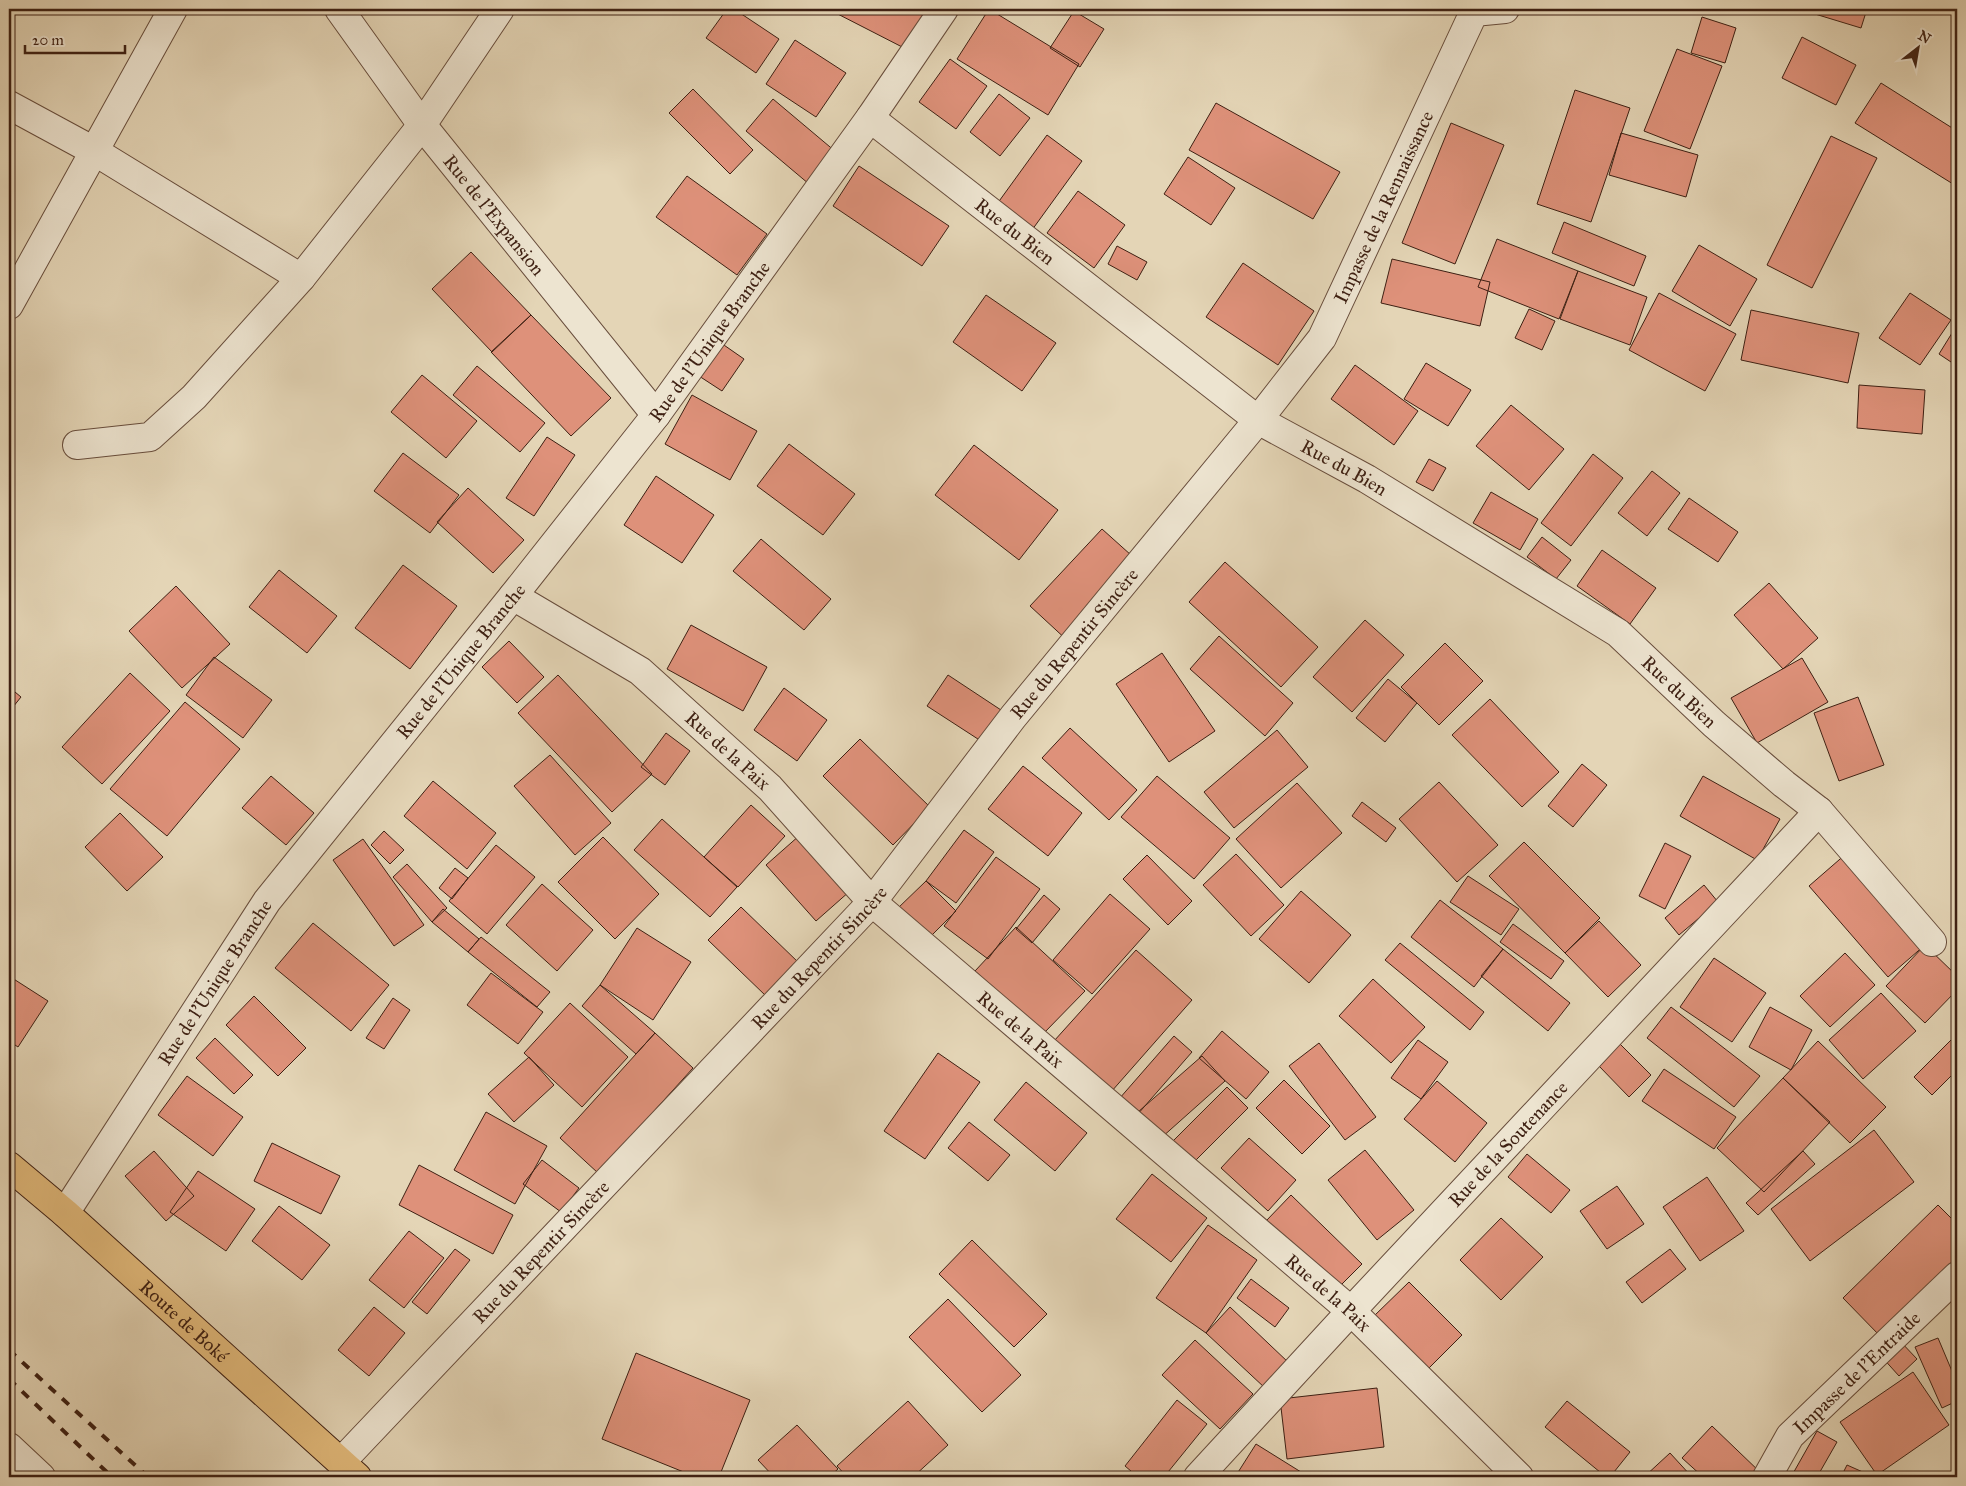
<svg xmlns="http://www.w3.org/2000/svg" width="1966" height="1486" font-family="'IM FELL Great Primer',serif">
<style>
.building{fill:#de917a;stroke:#3e2013}
.lines{fill:none;stroke-linecap:round;stroke-linejoin:round}
.street-casing{stroke:#684d3c;stroke-width:30}
.primary-casing{stroke:#3e2013;stroke-width:30}
.street{stroke:#ede4d0;stroke-width:28}
.primary{stroke:#e2ba7b;stroke-width:28}
.rail{stroke:#3e2013;stroke-width:4;stroke-dasharray:9 9;stroke-linecap:butt}
.labels{text-anchor:middle;dominant-baseline:central;stroke-width:5;stroke-linejoin:round;paint-order:stroke}
.street-label{font-size:19px;fill:#3e2013;stroke:#ede4d0}
</style>
<rect width="100%" height="100%" fill="#e4d5b6"/>
<filter id="stains"><feTurbulence type="fractalNoise" baseFrequency=".004" numOctaves="4"/><feColorMatrix values="0 0 0 0 .2 0 0 0 0 .09 0 0 0 0 .02 0 0 0 .5 -.17"/></filter>
<radialGradient id="worn" r=".72"><stop offset=".6" stop-color="#630" stop-opacity="0"/><stop offset="1" stop-color="#630" stop-opacity=".3"/></radialGradient>
<path class="building" d="M727,9h7l45,30 -23,34 -50,-35z
M828,9h102l-22,41z
M989,9l90,55 -31,51 -91,-56z
M1816,9h51l-6,19 -46,-14z
M1074,11l30,18 -24,38 -30,-19z
M1702,17l34,11 -11,35 -34,-10z
M1802,37l54,28 -20,40 -54,-27z
M795,40l51,33 -30,44 -50,-33z
M1677,49l45,17 -32,83 -46,-18z
M950,59l37,27 -31,43 -37,-27z
M1881,83l76,48v46l-4,7 -98,-61z
M693,89l60,61 -23,24 -61,-61z
M1575,90l55,18 -39,114 -54,-18z
M999,94l31,24 -30,38 -30,-24z
M773,99l63,53 -27,32 -63,-53z
M1216,103l124,69 -27,47 -124,-69z
M1451,123l53,22 -49,119 -53,-21z
M1621,133l77,22 -12,42 -77,-22z
M1047,135l35,26 -50,69 -35,-26z
M1831,136l46,22 -65,130 -45,-23z
M1188,157l47,31 -24,37 -47,-31z
M859,166l90,60 -27,40 -89,-60z
M687,176l80,58 -30,41 -81,-58z
M1078,191l47,34 -31,43 -47,-35z
M1564,222l82,34 -12,30 -82,-33z
M1497,239l81,32 -19,48 -81,-32z
M1699,245l58,34 -27,47 -58,-35z
M1117,246l30,16 -10,18 -29,-16z
M471,252l60,63 -39,37 -60,-63z
M1392,259l98,23 -10,44 -99,-23z
M1243,263l71,48 -36,54 -72,-48z
M1578,271l69,26 -17,48 -70,-26z
M1659,293l77,41 -31,57 -76,-41z
M1910,293l41,27 -31,45 -41,-27z
M986,295l70,48 -34,48 -69,-49z
M1529,309l26,12 -13,29 -27,-12z
M1751,310l108,23 -11,50 -107,-23z
M531,315l80,83 -40,38 -80,-84z
M1957,325v41l-18,-12z
M721,343l23,16 -22,32 -23,-15z
M1426,363l45,27 -23,36 -44,-27z
M1355,365l63,46 -24,34 -63,-46z
M477,366l68,57 -25,29 -67,-57z
M422,375l55,46 -31,37 -55,-46z
M1859,385l66,5 -3,44 -65,-6z
M692,395l65,36 -27,49 -65,-36z
M1511,405l53,44 -35,41 -53,-44z
M547,437l28,18 -41,61 -28,-18z
M789,444l66,50 -32,41 -66,-49z
M974,445l84,65 -39,50 -84,-65z
M403,453l56,42 -29,38 -56,-42z
M1593,454l30,24 -52,68 -30,-23z
M1429,459l17,9 -13,23 -17,-9z
M1652,471l28,22 -33,43 -29,-23z
M656,476l58,39 -32,48 -58,-38z
M468,488l56,52 -31,33 -56,-51z
M1491,492l47,27 -18,31 -47,-27z
M1689,498l49,34 -20,30 -50,-33z
M1102,529l39,35 -72,78 -39,-36z
M1542,537l29,23 -15,19 -29,-22z
M761,539l70,60 -27,31 -71,-59z
M1602,550l54,38 -26,36 -53,-38z
M1225,562l93,85 -37,40 -92,-85z
M403,565l54,41 -47,63 -55,-41z
M279,570l58,46 -30,37 -58,-46z
M1769,583l49,55 -35,31 -49,-54z
M176,586l54,58 -48,44 -53,-57z
M1365,620l39,35 -52,57 -39,-35z
M691,625l76,42 -24,44 -76,-42z
M1219,636l74,67 -28,33 -75,-67z
M509,641l35,36 -27,26 -35,-36z
M1445,643l38,38 -44,44 -38,-38z
M1162,653l53,78 -46,31 -53,-78z
M214,657l58,43 -29,38 -57,-43z
M1802,658l26,44 -71,41 -26,-45z
M130,673l40,38 -68,73 -40,-37z
M558,675l94,99 -40,38 -94,-99z
M948,675l53,35 -20,31 -54,-35z
M1388,679l29,24 -32,39 -29,-24z
M9,687l12,10 -12,15z
M784,688l43,32 -30,41 -43,-31z
M1858,697l26,68 -45,16 -25,-68z
M1490,699l69,73 -37,35 -70,-72z
M185,702l55,47 -73,87 -57,-47z
M1070,728l67,62 -28,30 -67,-62z
M1277,730l31,37 -74,61 -30,-36z
M666,733l24,18 -25,34 -24,-18z
M860,739l70,68 -37,38 -70,-69z
M550,755l61,68 -36,32 -61,-69z
M1582,764l25,21 -34,42 -25,-21z
M1023,766l59,47 -34,43 -60,-47z
M271,776l43,37 -28,32 -44,-37z
M1157,776l73,62 -36,41 -73,-62z
M1703,776l77,43 -23,41 -77,-44z
M433,781l63,52 -29,36 -63,-53z
M1439,782l59,63 -41,37 -58,-63z
M1297,783l45,50 -61,55 -45,-49z
M1362,802l34,26 -10,14 -34,-26z
M751,805l34,31 -47,51 -34,-30z
M120,813l43,44 -36,34 -42,-44z
M662,819l75,68 -27,30 -76,-67z
M964,830l30,22 -38,51 -30,-22z
M384,831l20,19 -14,14 -19,-19z
M800,835l50,56 -34,30 -50,-56z
M603,837l56,57 -44,45 -57,-57z
M363,839l61,86 -30,21 -61,-86z
M1524,842l76,76 -35,35 -76,-77z
M1665,843l26,13 -26,53 -26,-13z
M496,845l39,32 -48,57 -38,-33z
M1847,853l78,92 -37,32 -79,-91z
M1236,854l48,51 -33,31 -48,-51z
M1147,855l45,46 -24,24 -45,-46z
M996,857l44,32 -52,70 -44,-33z
M407,864l40,44 -15,14 -39,-45z
M455,868l13,10 -16,21 -13,-11z
M1468,876l51,33 -18,26 -51,-33z
M926,881l30,30 -28,28 -31,-30z
M542,884l51,46 -36,41 -51,-46z
M1704,885l14,17 -39,33 -14,-17z
M1301,891l50,44 -42,48 -50,-44z
M1110,894l40,35 -58,65 -39,-34z
M1044,895l16,14 -28,34 -16,-14z
M1440,900l63,49 -29,38 -63,-50z
M741,907l58,56 -32,34 -59,-57z
M443,909l36,30 -11,13 -36,-30z
M1599,921l42,44 -33,32 -43,-44z
M313,923l76,62 -38,46 -76,-63z
M1513,924l51,37 -13,18 -51,-37z
M1016,927l69,64 -42,43 -68,-63z
M637,928l54,34 -38,58 -53,-35z
M481,937l69,55 -13,15 -69,-55z
M1400,943l84,69 -14,18 -85,-70z
M1925,945l32,31v14l-32,33 -39,-37z
M1503,949l67,54 -22,28 -67,-55z
M1136,950l56,50 -81,92 -57,-51z
M1845,953l30,32 -45,42 -30,-31z
M1714,958l52,35 -34,49 -52,-35z
M491,973l52,39 -25,32 -51,-39z
M9,976l39,25 -30,46 -9,-6z
M1373,979l52,48 -34,36 -52,-47z
M600,985l55,48 -19,21 -54,-48z
M1881,993l35,38 -53,48 -34,-39z
M254,996l52,52 -28,28 -52,-51z
M393,998l17,12 -26,39 -18,-11z
M570,1003l58,54 -46,50 -58,-54z
M1671,1007l89,69 -26,31 -87,-69z
M1770,1007l42,23 -21,40 -42,-23z
M1222,1031l47,41 -23,27 -47,-41z
M655,1033l38,35 -95,105 -38,-35z
M1174,1036l18,16 -55,63 -18,-16z
M215,1038l38,37 -19,19 -38,-36z
M1953,1038l4,4v28l-25,25 -18,-18z
M1418,1040l30,22 -27,37 -30,-21z
M1818,1041l68,66 -36,36 -67,-65z
M1319,1043l57,74 -31,23 -56,-74z
M1620,1044l31,31 -22,22 -31,-32z
M938,1053l42,29 -55,77 -41,-28z
M1202,1056l23,25 -64,57 -23,-26z
M529,1057l25,28 -40,37 -26,-28z
M1664,1069l72,48 -22,32 -72,-48z
M187,1076l56,41 -30,39 -55,-41z
M1783,1078l47,44 -66,70 -47,-44z
M1284,1080l46,46 -28,28 -46,-46z
M1437,1081l50,42 -32,39 -51,-43z
M1026,1082l61,51 -32,38 -61,-51z
M1227,1087l21,21 -57,57 -21,-21z
M486,1112l61,34 -32,58 -61,-34z
M969,1122l41,33 -22,26 -40,-33z
M1874,1130l40,52 -104,79 -39,-52z
M1249,1138l47,42 -28,31 -47,-43z
M272,1143l68,33 -19,38 -67,-33z
M1365,1150l49,60 -37,30 -49,-60z
M154,1151l40,45 -28,25 -41,-45z
M1803,1151l12,13 -57,51 -12,-12z
M1527,1154l43,36 -19,23 -43,-36z
M542,1160l37,28 -18,24 -38,-28z
M419,1165l94,50 -20,39 -94,-49z
M198,1171l57,38 -29,42 -56,-39z
M1152,1174l55,44 -36,44 -55,-43z
M1707,1177l37,54 -44,30 -37,-54z
M1617,1186l27,38 -37,25 -27,-38z
M1291,1195l71,69 -25,25 -71,-68z
M1938,1205l19,19v38l-76,75 -38,-39z
M279,1206l51,39 -28,35 -50,-39z
M1501,1218l42,39 -42,43 -41,-40z
M1208,1225l49,35 -51,73 -50,-35z
M409,1231l35,27 -40,50 -35,-28z
M972,1240l75,74 -33,33 -75,-73z
M455,1249l15,11 -43,54 -15,-12z
M1670,1249l16,20 -44,34 -16,-21z
M1251,1279l38,29 -14,19 -38,-29z
M1409,1282l53,53 -35,35 -54,-53z
M948,1299l73,76 -39,37 -73,-75z
M374,1307l31,26 -36,43 -31,-26z
M1230,1307l59,56 -24,25 -59,-55z
M1938,1338l19,45v18l-15,7 -27,-61z
M1195,1340l58,54 -33,35 -58,-54z
M1899,1340l18,19 -18,17 -18,-20z
M636,1353l114,47 -31,77h-23l-94,-38z
M1913,1372l36,53 -72,50 -37,-53z
M1377,1388l7,59 -97,12 -7,-60z
M1177,1400l30,24 -43,53h-26l-13,-11z
M908,1401l40,44 -35,32h-66l-10,-11z
M1567,1401l63,51 -20,25h-4l-61,-50z
M797,1425l41,44 -9,8h-55l-16,-17z
M1712,1426l50,48 -3,3h-56l-21,-19z
M1817,1431l20,11 -20,35h-26z
M1256,1444l53,33h-74z
M1670,1453l22,24h-48z
M1847,1465l27,12h-33z"/>
<g class="lines">
<defs>
<g id="street">
<path id="s1" d="M339,9l83,116 234,290"/>
<path d="M9,105l85,46 207,127"/>
<path id="s2" d="M870,118l388,302 109,59 251,154 96,91 70,60 35,27 113,131"/>
<path d="M9,305l164,-296"/>
<path d="M77,445l73,-8 44,-40 107,-119 121,-153 78,-116"/>
<path id="s3" d="M513,596l127,75 130,117 102,114 479,409 168,166"/>
<path id="s4" d="M65,1213l202,-312 246,-305 143,-181 214,-297 74,-109"/>
<path d="M9,1447l32,30"/>
<path id="s5" d="M341,1462l531,-560 141,-185 245,-297 64,-82 152,-326 31,-3"/>
<path id="s6" d="M1198,1477l153,-166 468,-500"/>
<path id="s7" d="M1767,1477l23,-41 167,-160"/>
</g>
<g id="primary">
<path id="s8" d="M9,1166l56,47 292,264"/>
</g>
</defs>
<use href="#street" class="street-casing"/>
<use href="#primary" class="primary-casing"/>
<use href="#street" class="street"/>
<use href="#primary" class="primary"/>
<path class="rail" d="M9,1350l139,127
M9,1379l103,98"/>
</g>
<g class="labels">
<g class="street-label">
<text stroke="none"><textPath href="#s5" startOffset="1638">Impasse de la Rennaissance</textPath></text>
<text stroke="none"><textPath href="#s1" startOffset="258">Rue de l'Expansion</textPath></text>
<text stroke="none"><textPath href="#s2" startOffset="184">Rue du Bien</textPath></text>
<text stroke="none"><textPath href="#s4" startOffset="1085">Rue de l'Unique Branche</textPath></text>
<text stroke="none"><textPath href="#s2" startOffset="590">Rue du Bien</textPath></text>
<text stroke="none"><textPath href="#s5" startOffset="1100">Rue du Repentir Sincère</textPath></text>
<text stroke="none"><textPath href="#s4" startOffset="680">Rue de l'Unique Branche</textPath></text>
<text stroke="none"><textPath href="#s2" startOffset="995">Rue du Bien</textPath></text>
<text stroke="none"><textPath href="#s3" startOffset="266">Rue de la Paix</textPath></text>
<text stroke="none"><textPath href="#s5" startOffset="695">Rue du Repentir Sincère</textPath></text>
<text stroke="none"><textPath href="#s4" startOffset="275">Rue de l'Unique Branche</textPath></text>
<text stroke="none"><textPath href="#s3" startOffset="671">Rue de la Paix</textPath></text>
<text stroke="none"><textPath href="#s6" startOffset="455">Rue de la Soutenance</textPath></text>
<text stroke="none"><textPath href="#s5" startOffset="290">Rue du Repentir Sincère</textPath></text>
<text stroke="none"><textPath href="#s3" startOffset="1076">Rue de la Paix</textPath></text>
<text stroke="none"><textPath href="#s8" startOffset="234">Route de Boké</textPath></text>
<text stroke="none"><textPath href="#s7" startOffset="139">Impasse de l'Entraide</textPath></text>
</g>
</g>
<rect width="1966" height="1486" fill="none" stroke="#e4d5b6" stroke-width="30"/>
<rect x="10" y="10" width="1946" height="1466" fill="none" stroke="#3e2013" stroke-width="2.5"/>
<rect x="15" y="15" width="1936" height="1456" fill="none" stroke="#3e2013"/>
<g transform="translate(1918 48) rotate(31)" stroke="#ede4d0" stroke-width="4" paint-order="stroke">
<path d="M0-4L9 19L0 12L-9 19Z" fill="#3e2013"/>
<text y="-8" font-size="14" font-weight="bold" text-anchor="middle" fill="#3e2013">N</text>
</g>
<path d="M25 45v8h100v-8" fill="none" stroke="#3e2013" stroke-width="2.5"/>
<text x="32" y="45" font-size="15" fill="#3e2013" stroke="#ede4d0" stroke-width="4" paint-order="stroke">20 m</text>
<rect width="100%" height="100%" filter="url(#stains)"/>
<rect width="100%" height="100%" fill="url(#worn)"/>
</svg>
